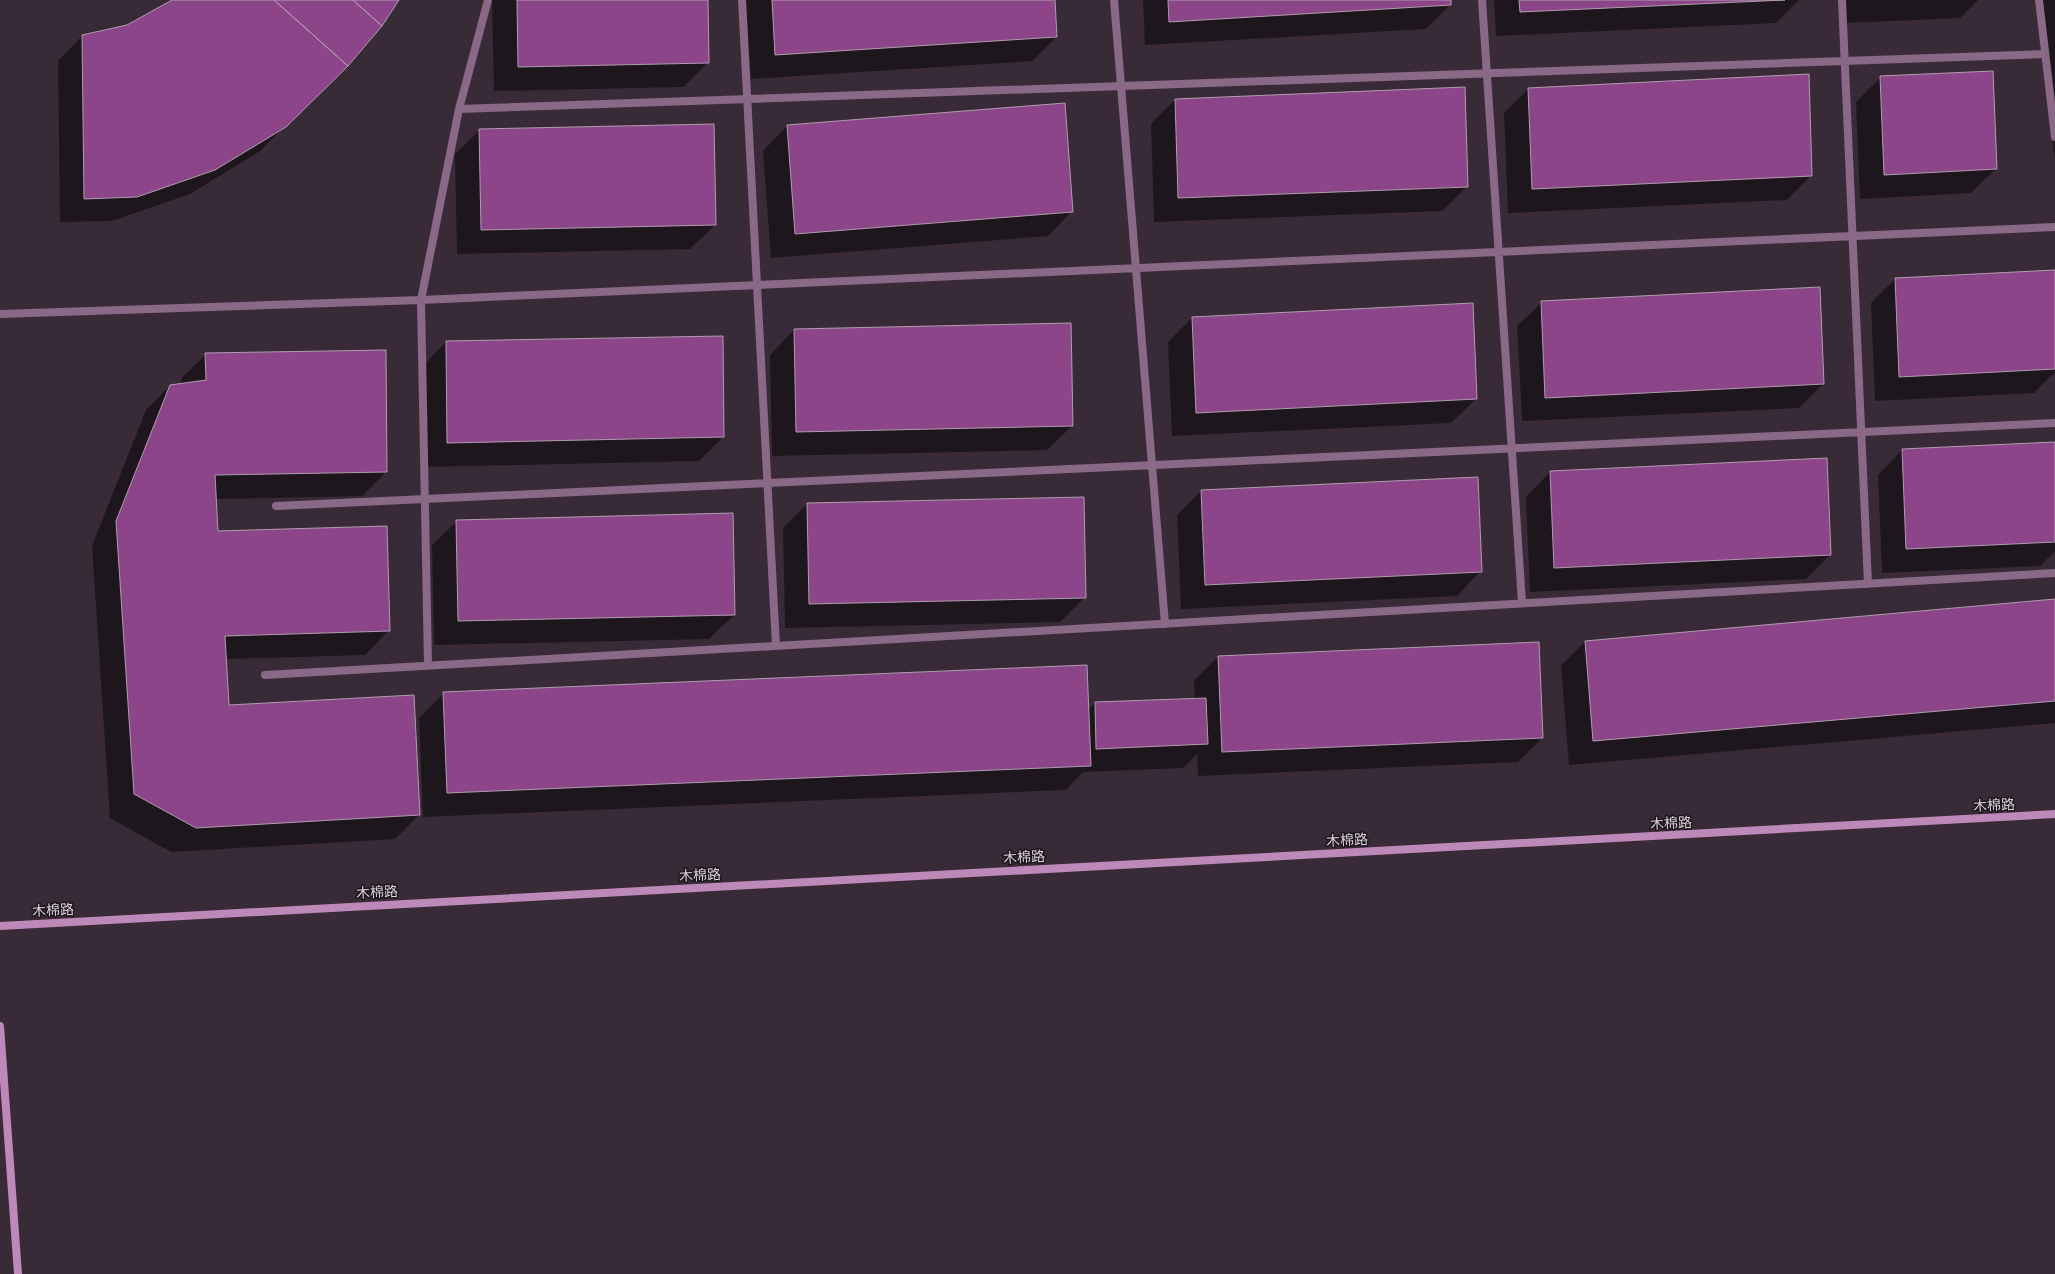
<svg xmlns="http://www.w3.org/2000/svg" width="2055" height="1274" font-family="Quicksand,'Noto Sans SC',sans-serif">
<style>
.shadow{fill:#0007}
.building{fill:#8b4588;stroke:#b09dae}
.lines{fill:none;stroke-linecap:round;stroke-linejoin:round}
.street{stroke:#896986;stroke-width:8}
.secondary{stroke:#bc89b8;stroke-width:8}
.labels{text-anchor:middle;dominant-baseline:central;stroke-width:3;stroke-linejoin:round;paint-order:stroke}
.street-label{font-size:14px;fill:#ddd3dc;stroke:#1c151b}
</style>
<rect width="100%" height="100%" fill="#392a37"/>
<path class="shadow" d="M174,0h224l-51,65 -87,86 -70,43 -78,27 -52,1 -2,-161 24,-25 45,-11z
M492,0h215l1,62 -24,25 -190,4z
M746,0h308l2,37 -24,24 -281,18z
M1143,0h307v5l-24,24 -281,16z
M1494,0h305l-23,23 -280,13z
M1844,0h134l-18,18 -115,5z
M2035,0h20v160z
M1808,75l3,101 -24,24 -279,13 -4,-100 24,-24z
M1881,77l115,92 -25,24 -111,6 -4,-97z
M1464,88l3,98 -25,25 -288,11 -3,-98 24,-24z
M787,126l285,85 -24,25 -277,22 -8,-107z
M480,130l235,95 -25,24 -233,5 -2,-100z
M2054,271l1,101 -21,21 -159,8 -4,-98 24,-24z
M1542,302l281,82 -24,24 -277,13 -5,-95z
M1472,304l4,95 -25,24 -279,13 -4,-94 24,-24z
M794,330l278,96 -25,24 -275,6 -2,-101z
M446,342l277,95 -24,24 -276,6 -1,-100z
M206,354l180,118 -24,24 -147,3 2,33 172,98 -24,25 -140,4 3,47 191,109 -24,24 -224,13 -61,-34 -18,-272 54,-136 24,-24 11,-2v-5z
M2055,443v108l-15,15 -158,7 -4,-98 24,-25z
M1550,472l280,83 -24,24 -276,13 -4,-95z
M1201,491l280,80 -24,25 -276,13 -4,-94z
M807,504l278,93 -25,25 -275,6 -2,-100z
M457,521l277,94 -25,24 -275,6 -2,-100z
M2055,600v123l-486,42 -8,-99 24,-24z
M1218,657l324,81 -24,24 -320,14 -1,-22 -14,14 -100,4 -17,18 -643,27 -4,-99 25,-25 644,17 7,-7 100,-4 -1,-18z"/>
<path class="building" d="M172,0h102l74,66 -62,61 -71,43 -78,27 -53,2 -2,-164 45,-10z
M274,0h79l29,26 -34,40z
M353,0h46l-17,26z
M517,0h191l1,63 -191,4z
M772,0h283l2,37 -282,18z
M1168,0h283v5l-282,17z
M1519,0h266l-265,12z
M1993,71l4,98 -113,6 -4,-99z
M1809,74l3,102 -280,13 -4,-101z
M1465,87l3,100 -290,11 -3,-99z
M1065,103l8,109 -278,22 -8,-109z
M714,124l2,101 -235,5 -2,-101z
M2055,270v99l-156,8 -4,-99z
M1820,287l4,97 -279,14 -4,-97z
M1473,303l4,96 -281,14 -4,-96z
M1071,323l2,103 -277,6 -2,-103z
M723,336l1,101 -277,6 -1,-102z
M386,350l1,122 -172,3 3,56 169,-5 3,105 -165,5 4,69 185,-10 6,120 -224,13 -62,-34 -18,-273 54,-136 36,-5 -1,-27z
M2055,442v100l-149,7 -4,-100z
M1827,458l4,97 -277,13 -4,-97z
M1478,477l4,95 -277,13 -4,-95z
M1084,497l2,101 -277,6 -2,-101z
M733,513l2,102 -277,6 -2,-101z
M2055,599v102l-462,40 -8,-100z
M1539,642l4,96 -321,14 -4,-96z
M1087,665l4,101 -644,27 -4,-101z
M1206,698l2,46 -112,5 -1,-47z"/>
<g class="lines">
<path class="street" d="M742,0l34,646
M1114,0l51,624
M1482,0l40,603
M1842,0l26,584
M2039,0l16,137
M459,109l1586,-55
M0,314l421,-14 1634,-73
M276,506l1779,-83
M428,665l-7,-365 38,-191 29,-109
M265,675l1790,-102"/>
<path class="secondary" d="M0,926l2055,-112
M0,1026l18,248"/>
</g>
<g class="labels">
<g class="street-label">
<text transform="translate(1994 805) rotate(-3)">木棉路</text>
<text transform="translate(1671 823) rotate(-3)">木棉路</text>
<text transform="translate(1347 840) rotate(-3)">木棉路</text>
<text transform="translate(1024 857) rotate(-3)">木棉路</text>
<text transform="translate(700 875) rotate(-3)">木棉路</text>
<text transform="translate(377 892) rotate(-3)">木棉路</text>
<text transform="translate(53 910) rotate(-3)">木棉路</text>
</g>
</g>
</svg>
